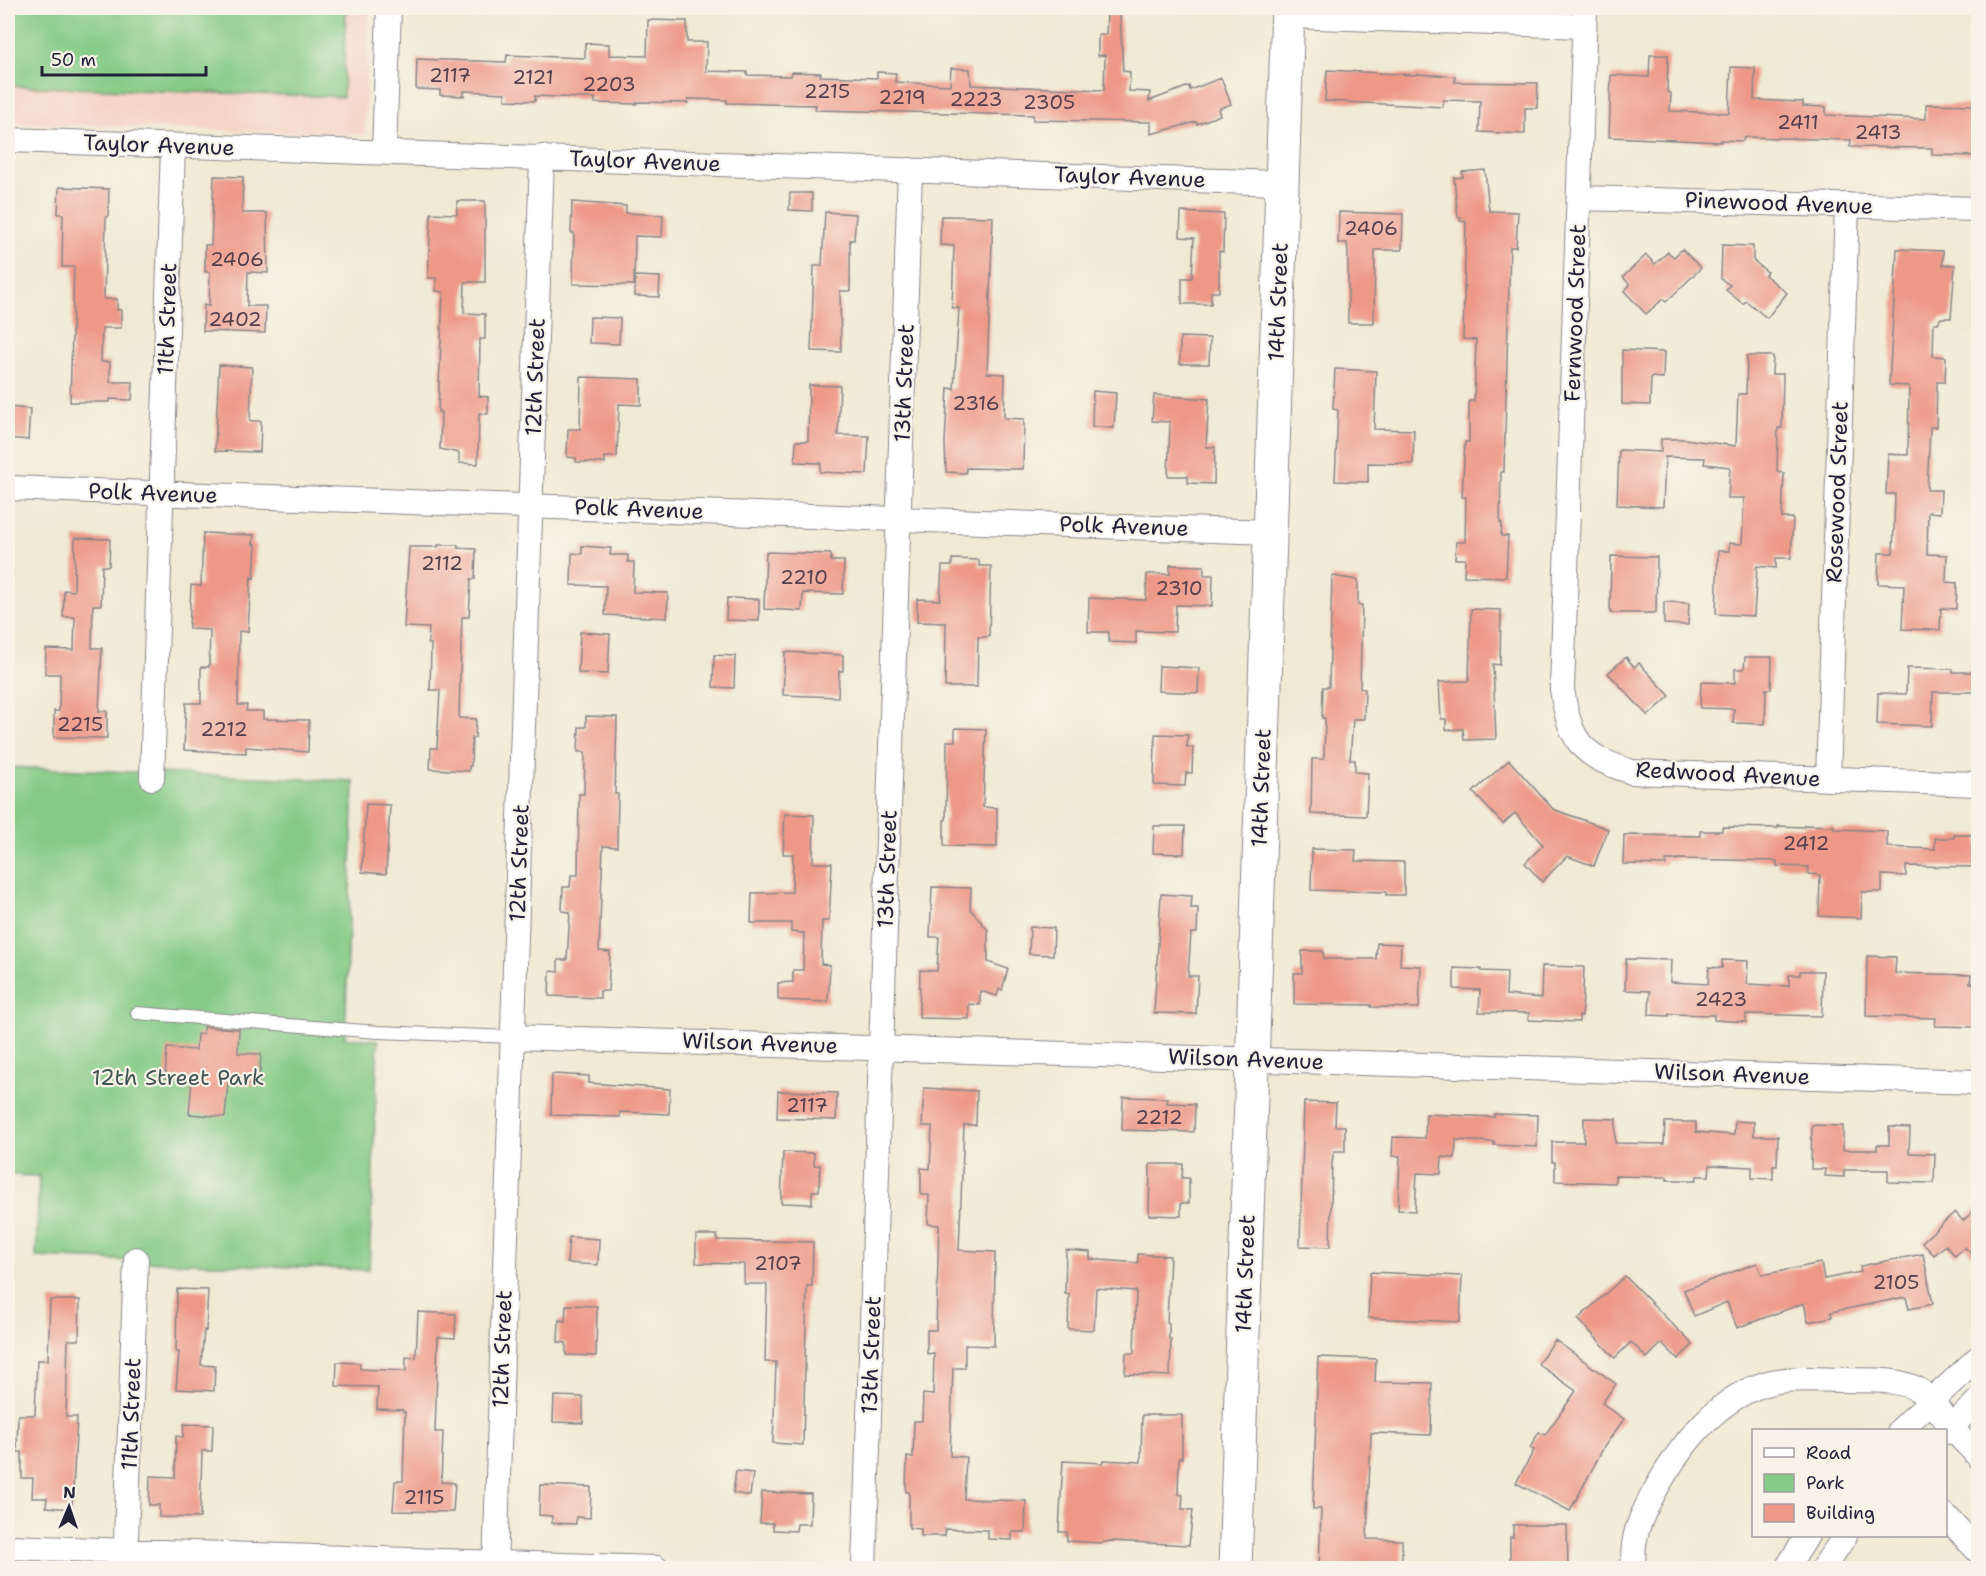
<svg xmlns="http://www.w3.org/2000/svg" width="1986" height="1576" font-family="'Shantell Sans',sans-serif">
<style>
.built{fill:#f6d2c4}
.green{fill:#85cb86;stroke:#547660;stroke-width:1.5}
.building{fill:#e98}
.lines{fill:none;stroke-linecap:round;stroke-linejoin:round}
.lane-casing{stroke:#898688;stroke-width:14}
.street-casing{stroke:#898688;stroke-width:26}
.secondary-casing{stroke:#898688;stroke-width:35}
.lane{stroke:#fff;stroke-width:12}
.street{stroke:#fff;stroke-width:24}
.secondary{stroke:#fff;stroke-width:33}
.labels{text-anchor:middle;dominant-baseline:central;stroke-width:4.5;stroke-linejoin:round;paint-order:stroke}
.number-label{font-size:20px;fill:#55404e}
.street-label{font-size:22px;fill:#22223b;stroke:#f7f3e8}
.park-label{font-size:22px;fill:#405552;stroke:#f7f3e8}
</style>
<rect width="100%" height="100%" fill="#f7f3e8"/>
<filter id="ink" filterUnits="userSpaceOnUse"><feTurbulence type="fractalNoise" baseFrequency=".0167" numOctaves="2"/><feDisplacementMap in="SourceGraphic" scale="12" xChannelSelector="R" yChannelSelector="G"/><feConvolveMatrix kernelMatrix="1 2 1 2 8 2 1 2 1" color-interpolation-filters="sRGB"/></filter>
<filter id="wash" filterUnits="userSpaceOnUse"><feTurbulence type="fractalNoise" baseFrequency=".008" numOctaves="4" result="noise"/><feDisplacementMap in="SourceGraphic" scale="24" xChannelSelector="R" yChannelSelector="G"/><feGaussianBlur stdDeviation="1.35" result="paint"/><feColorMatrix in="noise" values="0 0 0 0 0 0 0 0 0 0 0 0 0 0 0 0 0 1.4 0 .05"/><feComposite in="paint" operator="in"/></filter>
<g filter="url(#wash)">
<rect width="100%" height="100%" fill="#f0ead4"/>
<path class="built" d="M8,8h361l-4,127 -357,-12z"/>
<path class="green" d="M10,8h336l-3,89 -335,-11z
M8,767l346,14 -9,257 33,2 -9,230 -333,-13 3,-81 -31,-1z"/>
<g id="blocks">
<path class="building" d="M1107,14h13l3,57 7,1 -1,19 21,1 -1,9 40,-15 1,4 31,-12 10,26 -13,5 2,6 -23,9 -1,-2 -45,12v-12l-118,-2v-5l-218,-5 1,-5 -89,-2v-3l-39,-1v4l-51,-1v2l-42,-1v-5h-16l-44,-2v5l-30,-1v-7l-41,-2v5l-24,-1v-5l-24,-1 1,-30 89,3 1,-7 78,3v-15l24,1v11l38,1 1,-36 39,1v21h20l-1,29 41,1v3l44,1 1,-4 29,1 -1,3 57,2v-6l19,1 -1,9 55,3 1,-17 19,1 1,16 133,5 1,-35 -7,1v-21h8z
M1650,55h18l-1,37 4,1 -1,18 59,2 2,-46 24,1 -1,32 49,2v4l23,1v8l100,4v-15l52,1v51l-46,-1v-7l-82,-1 1,-7 -107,-3 -1,4 -22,-1v2l-112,-5 2,-62 38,2z
M1327,70l88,5 1,-1 39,2v6l83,1 -1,25h-12v26l-46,-2 1,-31 -37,-1v7l-118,-6z
M1485,170l4,41 29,1 -2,35h-6l-6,225h-3l-1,51h2l-1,13h7l-2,41 -42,-1 1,-17h-10l1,-17h9l1,-45h-4l3,-55h4v-41h5l2,-61 -13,-1 3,-117 -6,-1 1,-4h-3l-4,-39 9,-1 -1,-5z
M214,176l29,1 -1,36h25l1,60 -20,-1 -1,34h19l-1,27 -62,-2 1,-26 5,1 1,-34h-5v-27h6z
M59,187l50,2 -1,28h-2l-2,82h13v11h4v18h-19l-1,34h9v20h23l-1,18 -22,-1v3h-40l4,-135h-12l1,-53h-5z
M790,193h22v18l-23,-1z
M457,201h28v81h-20l-1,31 21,1v25h-5l-1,57 9,1v17l-9,-1 -1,51 -19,-1v-10l-19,-4 1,-37h-3l5,-120 -7,-1v-13h-8l3,-65 26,1z
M572,202l54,4v7l37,2 -1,22 -27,-1 -1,49 -61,-1 1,-51h-3z
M825,212l31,2 -2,26h-4v51h-10l1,61 -30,-1 3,-85h8z
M1181,212l43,2 -1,38 -4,-1v41h-8v12h-29v-26h10l2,-40 -14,-1z
M1339,212l64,2 -1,36h-27l-1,73h-26v-71l-1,-9h-9z
M941,216l52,1 -6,156 18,1 -1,44 20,1 -1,50 -57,-1v5l-20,-1 -1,-30 3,-54 6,1 5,-81h-7l2,-62 -14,-1z
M1722,245l31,1v14l14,12 -2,3 22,18 -20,25 -21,-17 -3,3 -17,-14 4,-5 -9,-6z
M1682,249l19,19 -35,34 -3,-3 -17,15 -22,-23 6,-6 -7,-8 23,-22 9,9 13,-12 6,5z
M1897,249l46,2v14h12l-4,53h-10l-3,5h-4l-1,33 13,1 -1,25h-8l-1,45h-6l-3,63h14l-1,23 -12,-1 -1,42 20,1 -1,27 11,1 -1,26 -15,-1 -1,22 -38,-1 2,-44 -26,-1 1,-31h14l2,-59h-9l2,-40 20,1 1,-69 -20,-1z
M635,276l25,1 -1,20 -24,-1z
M590,317l30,1 -1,26 -30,-1z
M1180,337l30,1 -1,26h-29z
M1622,350l42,2 -1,26 -12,-1 -1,28 -28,-1z
M1747,356h26l-1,18h11l-1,54h-4l-1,44 7,1 -2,45h11l-2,40h-15v10l-19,-2 -3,50 -38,-2 2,-63h11v-8l13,1 2,-46h-16l2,-31 -26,-3 1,-6 -40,-1 -2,50 -46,-2 2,-55 42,2v-13h23l52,7 2,-52h8z
M219,365l33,2 -2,54h11l-1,31 -45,-1z
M1335,369l41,2 -2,58 40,1 -1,34 -45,-1v19l-33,-1 3,-71 -5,-1z
M581,377l60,2v26l-22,-1 -2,53h-12v6l-29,-1v-4l-9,-1 1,-28h12z
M809,385l31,1 -2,49 31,1 -2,38 -47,-2 1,-9 -26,-1 1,-21h12z
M1093,391l23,2 -2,35 -22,-1z
M1154,395l55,4 -3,48h9l-1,37 -26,-1v-7h-20l2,-54 -18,-1z
M8,407l22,2 -2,31 -20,-2z
M203,533l51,2 -1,9h3l-2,34 -3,-1 -3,55 -9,-1 -1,74h9l-1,6h17v8l46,1 -1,32 -62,-5v6l-62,-3 2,-47h15v-36h8l1,-37 -21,-1 2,-44 10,1z
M75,538l35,1 -1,27h-7l-1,39h-8l-1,43h10l-3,63h8v27l-53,-1v-26h5l1,-37h-15l1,-25 28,1 1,-33h-12l1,-27 10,1z
M438,545h20v3l18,1 -1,30h-4l-2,38h-7l-2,58 -1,43 17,1 -1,19h-3l-1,28h-2v5l-39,-2 1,-21h6l3,-58h-10l1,-46h-3l1,-16 -25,-1 5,-80h29z
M582,546l29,2 -1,7h18v7h6l-1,30 35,1 -1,25 -62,-3 1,-29 -35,-1 1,-32 10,1z
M766,552l65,2v7h13l-1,33 -40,-1 -1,18 -38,-2z
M1611,556l46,1 -1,56h-46z
M952,559l27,1v6h12l-2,71h-11l-1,50h-32l1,-64 -29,-1v-23l23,1 2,-34h10z
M1170,565l34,1v9h9l-1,31 -36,-1 -1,27 -39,-1v12l-27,-1v-10h-21l1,-34 57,2 1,-26h23z
M1332,576l26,4v25h4l-2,83 5,1 -1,30h-11l-3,41h5v12l13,1 -2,43 -55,-2 1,-55h12l1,-41h-3l1,-31h6z
M727,598l32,1v22l-33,-1z
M1664,602l25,1 -1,22 -24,-1z
M1471,609l30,1 -1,55 -7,-1 3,75 -32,1 -1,-11 -17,1v-11h-5l-2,-37 30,-1z
M580,632l30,2 -2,40 -30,-1z
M785,652l58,3v16h-4l-1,26 -55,-2z
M714,655l21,1 -1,32 -21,-1z
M1626,657l8,10 5,-4 31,33 -22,20 -40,-43z
M1745,657h27l-1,32h-5l-1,35 -32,-1 1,-14 -34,-1 1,-26 34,1v-14h9z
M1159,666l40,2 -1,25 -40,-2z
M1907,668l46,1v3h25v20h-45l-1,34 -55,-2 1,-31 28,1z
M586,716l31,1 -2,77h3l-1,53 -14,-1 -4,105 11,1 -2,39h-8v7l-51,-2 1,-25 8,1v-12h9l3,-48 -8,-1 1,-24h7l1,-12h7l1,-81h5l1,-42h-7l1,-25h7z
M955,728l31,1 -3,78 14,1v39l-53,-1v-26h2l1,-79h8z
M1155,734l33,1 -1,12h6l-1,26h-6l-1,13 -31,-1z
M1509,760l44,49 55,20 -14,37 -27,-10 -25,26 -17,-19 18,-18 -28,-32 -12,11 -30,-32z
M366,804l24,1 -4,69 -24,-2z
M785,814l29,1 -1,48h19l-3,58h-7l-1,43 9,1 -2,37 -50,-2v-17l15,-1v-12h10l1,-37 -13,-1v-9h-40l1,-30 40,-1 1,-38h-10z
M1804,825l30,1v3l53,2v16l48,2v-11h19v-3h24v32l-72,-1v10l-24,-1v17h-20l-1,26 -42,-2 1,-41 -12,-1 1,-7 -32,-1v-5l-100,-2v1h-11v5l-43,-1 1,-29 76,1v-5h22v-4l56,1v-2l26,1z
M1154,826h31l-1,28 -31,-1z
M1312,849l44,1 -1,11 49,1v33h-18v-3l-75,-2z
M932,887l39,1 -1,21 18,21v32l20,7 -6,21 -3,-1 -2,7 -17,-5v14l-11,-1v15l-50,-1 1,-48 17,1 2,-34h-9z
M1161,894l31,2 -1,12h7l-1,25h-6l-3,43h10l-2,38 -42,-1z
M1030,927l24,1 -1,27 -24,-1z
M1377,943l24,1 -1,21 21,1 -2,42 -48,-1v-2l-77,-1v-31h8v-22h21l1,8h52z
M1867,956l29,1 -1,16 76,2 -1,8h8l-2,44 -41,-1 1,-8 -70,-2z
M1626,959l45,1 -1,22 38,2 1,-17 13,1v-8l26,1 -1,23 42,2v-11h11v-4h23l-1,45 -76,-2v8l-32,-2v-5l-45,-1v2l-20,-1 1,-24 -25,-1z
M1542,966l42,1 -2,49h-3v6l-51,-2 1,-7 -50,-1 1,-22 -26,-1v-21l27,1v2l26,1 -1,23 35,3z
M203,1027l36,2 -1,24 23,1 -2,31 -31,-2 -3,34 -36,-3 3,-35 -27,-1 2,-30 29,2 1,-16h6z
M552,1074l37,2v7l81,6 -1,25 -49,-2v5l-69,-2z
M924,1088l53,3 -1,34h-12l-5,125 36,2 -1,94 -29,-1v23h-12l-3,88 16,1 -2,42 62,2 -1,31h-13v8l-24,-1v-9l-43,-1v7h-24v-7l-12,-1v-36h-3l1,-35 6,1 1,-37h8l1,-27 10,1 1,-42 -7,1v-24h9l3,-105 -11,-1 1,-29h-8v-27l9,1 2,-43h-10z
M778,1091l59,2 -1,27 -59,-2z
M1123,1097l45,1 -1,5 28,1 -1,28 -72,-2z
M1304,1102l32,1 -1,23h10v25h-11l-2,11 -2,85 -30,-1z
M1426,1114l68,3v-3l44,1 -1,32 -43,-2v-3l-38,-2 -1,18 -13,-1 -1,17 -24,-1 -2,38 -17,-1 2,-54h-8l1,-19 32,1z
M1584,1118l32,1 -1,24 49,1 1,-22h31v10l38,3 1,-14 19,1v14h24l-1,30h-4v13l-21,-1v-11l-42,-2 -1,11h-12l-1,4h-29v-3l-52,-1v7l-60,-2v-19h-3v-20h32z
M1812,1125l31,1v24h34v-5h12v-18l21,1 -1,25 26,1 -1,29 -46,-1v-12h-44v7l-19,-1 1,-7h-15z
M783,1152l31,1v12h6l-1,26h-7v13l-31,-1z
M1150,1164h33l-1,14h7v25h-8v13l-32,-1z
M1978,1206v56l-13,-15 -10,9 -9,-11 -12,10 -12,-13 33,-30 8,9z
M696,1235h21v5l96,2 -1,44h-5l-4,159 -30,-2 3,-81h-11l2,-78h-23v-20l-48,-1z
M569,1237l30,2 -1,26 -31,-2z
M1066,1250l24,2v7l48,4v-9l32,2 -3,67h2v16h2l-1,37 -45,-2 1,-21h8l2,-62 -40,-3 -2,42 -26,-1 1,-35h-4z
M1923,1254l10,50 -24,5 -3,-12 -75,15 1,5 -24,5 -4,-19 -67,25 -10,-26 -33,14 -10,-26 73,-27 5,12 59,-12 3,16 37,-7 -1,-6z
M1370,1272l92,4 -2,46 -92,-4z
M1625,1276l68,69 -15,14 -16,-16 -15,15 -16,-16 -16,16 -37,-39z
M177,1289l31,1 -2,41 -2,-1 -3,35 14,1 -1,25 -38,-2 3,-37h-3z
M50,1300h30l-1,40h-11l-2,77h11l-5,92 -26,-2 1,-9h-15l1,-20h-11v-26h-5l1,-37h17l2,-55h11z
M566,1305l31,1 -1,50 -30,-1v-12l-8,-1 1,-22 6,1z
M418,1312l38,2 -1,24 -17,-1 -3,95h8l-2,50 14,1 -2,29 -60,-1 2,-30h8l2,-69h-2v-2l-26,-1 1,-22 -42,-1 1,-24 23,1v6l46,2v-14l10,1z
M1555,1340l61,44 -14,19 22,16 -20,28 -34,64 -54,-28 18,-33 -4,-2 9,-16 6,3 31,-44 -38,-27z
M1318,1357l58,2 -1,23 57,1 -1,52 -60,-2 -4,106 35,1v29h-83l2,-60h-8z
M554,1396l29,1v26l-30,-1z
M1142,1415h40v43h-3l-1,36 5,1 -1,14 11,1 -4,35 -79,-4 -9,2 -34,-2v-9h-8v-2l4,-69 40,2v-3l38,2z
M184,1424l29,1 -1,26h-10l-2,67 -41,-1v-12h-10l1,-29 25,1 1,-41 7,1z
M736,1471l17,2 -3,23 -17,-3z
M540,1485l51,2 -1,31 -14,-1v7l-24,-1v-7l-13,-1z
M762,1492l49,2 -1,30h-13l-1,7 -23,-1v-7h-13z
M1513,1525h54l1,44h-58v-32h3z"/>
</g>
</g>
<g filter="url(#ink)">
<use href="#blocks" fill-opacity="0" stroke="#898688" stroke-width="1.5"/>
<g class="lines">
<defs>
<path id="lane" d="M137,1013l241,19 135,5"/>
<path id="street" d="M1585,8l-23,681c8,53 19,67 70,83l346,12
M1288,16l296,10
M8,140l1274,43
M384,152l5,-144
M1579,198l399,11
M8,488l1262,44
M152,778l21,-632
M1828,779l19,-574
M513,1037l1465,45
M1900,1430l78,-72
M1946,1432l32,-31
M1946,1516l32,35
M8,1547l648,21
M125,1568l11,-309
M495,1568l47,-1411
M864,1568l46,-1398
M1634,1568c-4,-31 8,-54 23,-81 26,-45 62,-92 115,-105 23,-5 50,-2 73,-2 24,1 50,-2 72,9 15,8 23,25 34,37 8,11 18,20 27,30
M1787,1568l20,-32
M1823,1568l22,-32"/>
<path id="secondary" d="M1235,1568l53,-1560"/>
</defs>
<use href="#lane" class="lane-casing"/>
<use href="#street" class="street-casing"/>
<use href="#secondary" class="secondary-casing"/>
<use href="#lane" class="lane"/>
<use href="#street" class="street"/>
<use href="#secondary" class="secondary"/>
</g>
</g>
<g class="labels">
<g class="number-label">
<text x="450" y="75">2117</text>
<text x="533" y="77">2121</text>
<text x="609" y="84">2203</text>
<text x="827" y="91">2215</text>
<text x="902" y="97">2219</text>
<text x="976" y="99">2223</text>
<text x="1049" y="102">2305</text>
<text x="1798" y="122">2411</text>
<text x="1878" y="132">2413</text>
<text x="1371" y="228">2406</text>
<text x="237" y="259">2406</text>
<text x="235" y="319">2402</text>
<text x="976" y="403">2316</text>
<text x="442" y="563">2112</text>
<text x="804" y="577">2210</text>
<text x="1179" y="588">2310</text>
<text x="80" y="724">2215</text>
<text x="224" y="729">2212</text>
<text x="1806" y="843">2412</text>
<text x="1721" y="999">2423</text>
<text x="807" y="1105">2117</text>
<text x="1159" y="1117">2212</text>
<text x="778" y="1263">2107</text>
<text x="1896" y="1282">2105</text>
<text x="424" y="1497">2115</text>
</g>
<g class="street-label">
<text transform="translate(159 145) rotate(2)">Taylor Avenue</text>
<text transform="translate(645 161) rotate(2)">Taylor Avenue</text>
<text transform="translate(1130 177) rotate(2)">Taylor Avenue</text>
<text transform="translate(1779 203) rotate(2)">Pinewood Avenue</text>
<text transform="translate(1278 302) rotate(-88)">14th Street</text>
<text transform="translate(1575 313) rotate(-88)">Fernwood Street</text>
<text transform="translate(167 319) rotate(-88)">11th Street</text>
<text transform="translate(535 377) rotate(-88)">12th Street</text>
<text transform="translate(904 383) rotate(-88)">13th Street</text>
<text transform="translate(1837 492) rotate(-88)">Rosewood Street</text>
<text transform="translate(153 493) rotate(2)">Polk Avenue</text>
<text transform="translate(639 509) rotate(2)">Polk Avenue</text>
<text transform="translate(1124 526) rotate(2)">Polk Avenue</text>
<text transform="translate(1728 774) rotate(3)">Redwood Avenue</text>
<text transform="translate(1261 788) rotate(-88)">14th Street</text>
<text transform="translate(519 863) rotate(-88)">12th Street</text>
<text transform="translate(887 869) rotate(-88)">13th Street</text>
<text transform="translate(760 1043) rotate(2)">Wilson Avenue</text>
<text transform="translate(1246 1059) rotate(2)">Wilson Avenue</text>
<text transform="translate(1732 1074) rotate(2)">Wilson Avenue</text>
<text transform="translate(1245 1274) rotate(-88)">14th Street</text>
<text transform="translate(502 1349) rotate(-88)">12th Street</text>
<text transform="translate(871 1355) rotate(-88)">13th Street</text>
<text transform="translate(131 1414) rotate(-88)">11th Street</text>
</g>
<g class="park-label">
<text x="178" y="1077">12th Street Park</text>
</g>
</g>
<rect width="1986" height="1576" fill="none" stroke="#f7f3e8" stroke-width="30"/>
<rect x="1752" y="1429" width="195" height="108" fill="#f7f3e8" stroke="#a29fa3" stroke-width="1.5"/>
<rect x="1764" y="1448" width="30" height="9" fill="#ffffff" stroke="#a29fa3" stroke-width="1.5"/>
<text x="1806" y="1459" font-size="18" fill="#22223b">Road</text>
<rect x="1764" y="1474" width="30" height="18" fill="#85cb86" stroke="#a29fa3" stroke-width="1.5"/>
<text x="1806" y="1489" font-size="18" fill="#22223b">Park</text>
<rect x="1764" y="1504" width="30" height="18" fill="#ee9988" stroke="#a29fa3" stroke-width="1.5"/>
<text x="1806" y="1519" font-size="18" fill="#22223b">Building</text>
<g transform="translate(69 1507) rotate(2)" stroke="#f7f3e8" stroke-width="4.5" paint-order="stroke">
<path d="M0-4.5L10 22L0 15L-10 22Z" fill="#22223b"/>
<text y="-9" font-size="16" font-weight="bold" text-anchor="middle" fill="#22223b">N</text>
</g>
<path d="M42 66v9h164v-9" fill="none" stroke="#22223b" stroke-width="3"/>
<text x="51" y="66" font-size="18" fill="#22223b" stroke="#f7f3e8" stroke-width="4.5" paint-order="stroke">50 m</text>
</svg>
